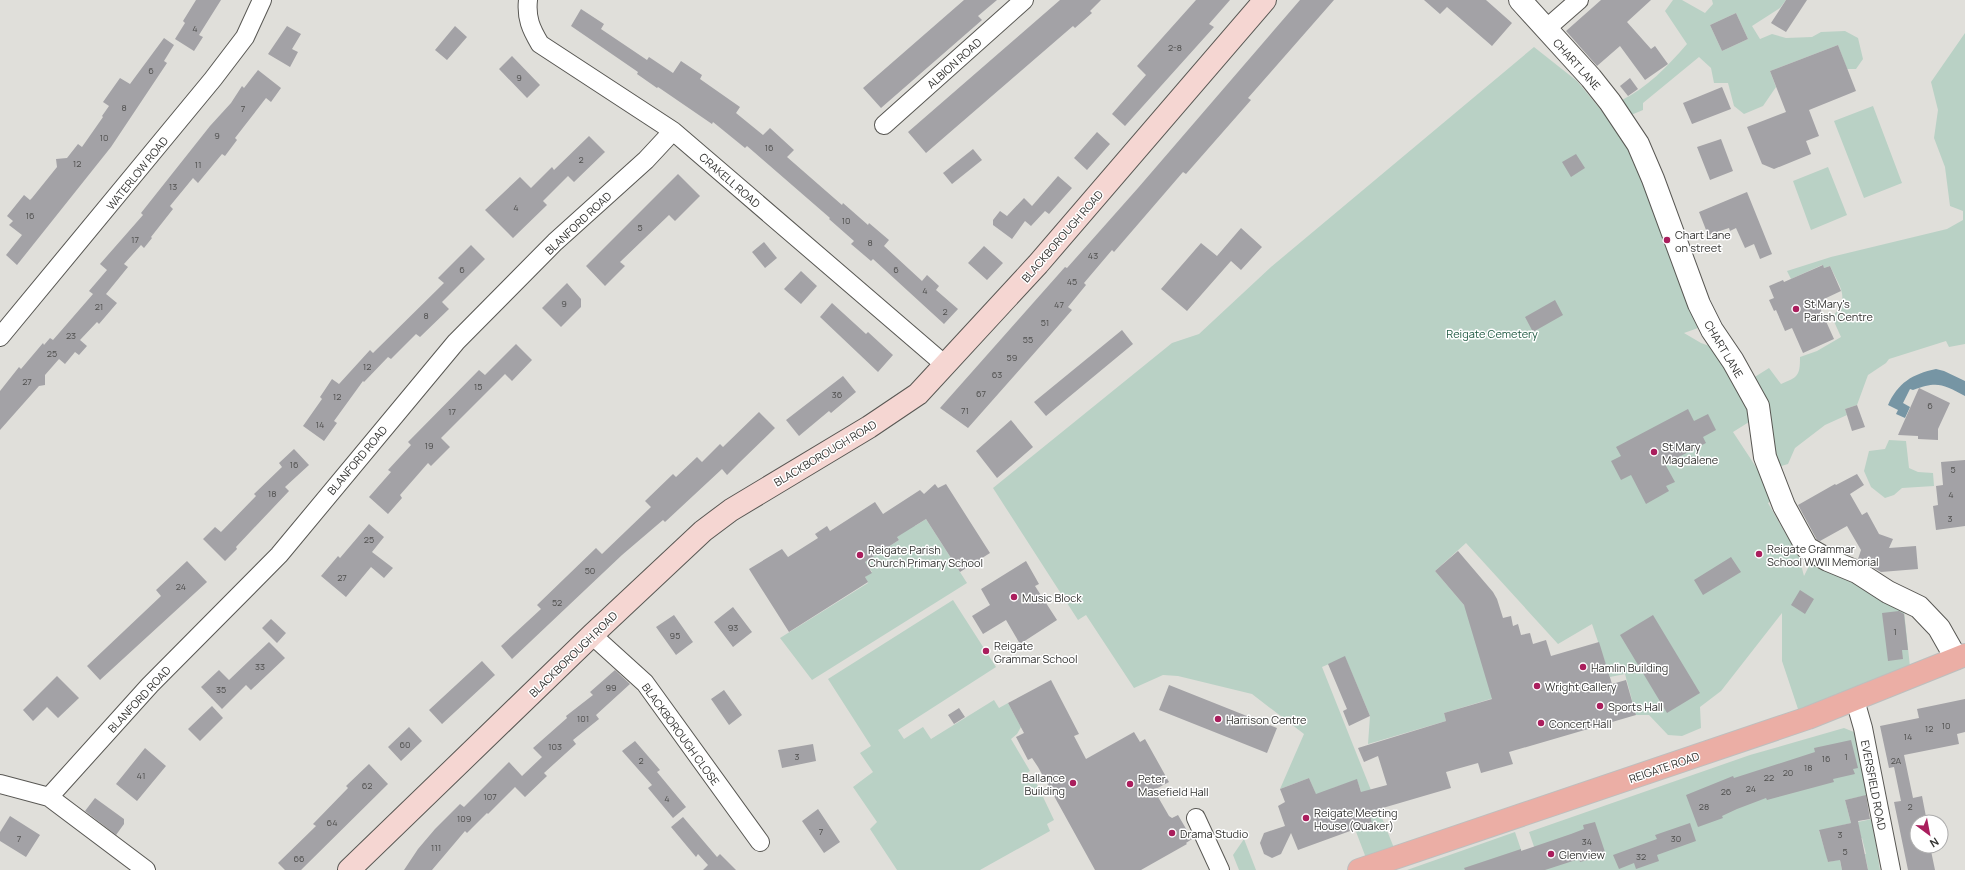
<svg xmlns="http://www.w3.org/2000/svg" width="1965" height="870" font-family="Manrope,sans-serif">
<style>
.green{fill:#b9d1c5;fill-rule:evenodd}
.water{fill:#7695a4}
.building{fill:#a3a2a6}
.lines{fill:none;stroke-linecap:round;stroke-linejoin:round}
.minor-casing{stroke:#585753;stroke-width:20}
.tertiary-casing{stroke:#585753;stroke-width:24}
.secondary-casing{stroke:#585753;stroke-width:24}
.primary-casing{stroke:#bebebd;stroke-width:24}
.minor{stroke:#fff;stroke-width:18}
.tertiary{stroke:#fff;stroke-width:22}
.secondary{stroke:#f5d6d2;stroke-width:22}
.primary{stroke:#ebaea5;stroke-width:22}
.poi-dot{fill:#aa1e5d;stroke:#fff;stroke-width:1.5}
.labels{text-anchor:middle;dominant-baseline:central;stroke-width:3;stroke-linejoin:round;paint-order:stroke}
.number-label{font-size:9px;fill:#4f4f4e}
.street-label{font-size:11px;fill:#333331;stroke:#fff}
.poi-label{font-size:11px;fill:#333331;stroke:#fff;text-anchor:start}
.park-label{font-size:11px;fill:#215b44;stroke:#fff}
</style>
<rect width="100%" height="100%" fill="#e0dfda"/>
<path class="green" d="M1673,0h9l23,13 8,-9 -1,-4h74l-6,8 -28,18 8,13 12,-5 14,4 26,-1 9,-5 24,-1 13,7 5,21 -7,10h-9l-9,-24 -68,26 6,16 -13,19 -19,8 -10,-8 -6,-23h-14l-3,-15 -12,-11 -56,46v7l-12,5 -11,-14c27,-13 48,-35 67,-57l-22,-33zM1736,13l12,26 -26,12 -12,-26z
M1965,33v311l-16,3 -3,-6 -57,18 -3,4 -18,12 -11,30 -12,4 2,6 -22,10 -30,23 -7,16 -10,3 -28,-87 19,-12 12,16c17,-7 19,-8 19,-27l17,-6 24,-14 -9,-20c19,-20 8,-29 -2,-51l-6,2 -2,-3 -31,14 -4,-8 44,-14 116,-28 16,-9v-9l-13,-5 -5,-39 -11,-29 4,-28 -7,-28z
M1534,47l43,34 52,63 69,184 -14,5 17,10 17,6 26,36 5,37 -16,10 25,38 15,30 -5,3 31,54 5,19 6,-12 46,18 48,29 6,56 -111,45 -17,-51v-48l-61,78 -21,16 1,21 -19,8 -14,-1 -19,-20h-13l-11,-41 -15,3 -18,-53 -34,20 -92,-101 -31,28 29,34 53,86 -73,22 2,8 -78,23 2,-28 -25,-59 -23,10 72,181 -28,10 -11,-29 17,-6 -15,-43 -24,8 -11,21 -13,-31 -29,11 24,-55 -52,-40 -74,-18 -15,-1 -29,13 -48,-73 -8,5 -85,-132 179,-145 27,-9 72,-67z
M1873,106l29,77 -38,15 -30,-77z
M1828,167l19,48 -36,15 -18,-49z
M1889,440l17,1 3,27 9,4 15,1 1,13 -32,2 -8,7 -9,3 -14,-11 -7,-16 5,-20 16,-2z
M908,515l7,11 11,-7 41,64 -155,97 -32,-42 88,-55 -3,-6 7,-5 -7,-10 34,-22 -9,-14z
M953,600l43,67 -98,63 6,9 19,-12 8,12 63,-39 5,8 9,-5 13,24 -4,7 -6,5 19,32 -8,5 3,7 9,-5 20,42 -7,4 3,7 -70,39h-83l-27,-41 7,-7 -24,-35 20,-15 -13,-19 11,-7 -43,-67z
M1844,728l10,4 3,7 11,56 -23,5 6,23 -32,8 5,16 37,-9 -3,-16 14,-3 8,51h-14l2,-1 -3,-14 -25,6 2,9h-300l-13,-38 221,-77zM1862,838l4,16 -38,8 -3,-15z
M1515,832l13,38h-121z
M1244,839l12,31h-17l-6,-15z"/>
<path class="water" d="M1936,369l8,2 21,10v15c-22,-12 -28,-15 -52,-6l-3,-1 -7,14 7,4 -5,11 -9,-4 2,-4 -10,-5c10,-22 24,-31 48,-36z"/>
<path class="building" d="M196,0h25l-22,35 4,2 -9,14 -19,-12 10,-16 -2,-2z
M964,0h33l-19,16 4,4 -101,88 -18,-20z
M1060,0h41l-11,11 2,2 -17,15 -2,-2 -147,127 -18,-21z
M1196,0h34l-21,24 5,3 -89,99 -13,-12 34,-39 -9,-9z
M1300,0h34l-86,98 3,2 -65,74 -3,-2 -69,80 -2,-2 -28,33 2,2 -18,22 4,3 -20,23 -84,95 -28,-20 125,-141 2,1 71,-80z
M1424,0h62l26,23 -20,23 -45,-39 -7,7z
M1601,0h50l-24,22 24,27 4,-3 13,18 -23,16 -25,-34 -23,20 -31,-35z
M1786,0h21l-21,32 -15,-9z
M581,9l23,15 -3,5 46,31 2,-3 24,16 8,-12 21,14 -2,4 40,28 -4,6 27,22 7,-7 24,22 -7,7 55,48 1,-2 25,22 1,-2 20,17 -5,6 38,35 5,-6 12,11 -3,4 22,19 -14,15 -71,-65 -2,2 -20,-17 3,-3 -25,-22 1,-1 -83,-72 -2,2 -32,-26 -1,2 -54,-37 -1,1 -20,-14 1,-2 -67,-46z
M1736,13l12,26 -26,12 -12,-26z
M287,26l14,8 -9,15 6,3 -8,15 -22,-13z
M455,26l12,11 -20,23 -12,-10z
M164,38l10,7 -10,16 3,2 -56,84 -94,118 -11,-10 16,-20 -13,-10 4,-4 -6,-5 17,-21 6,5 2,-2 25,-31 -1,-8 11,-1 11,-14 4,3 21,-30 -1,-1 7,-10 -6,-4 17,-24 10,6z
M1838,45l18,46 -47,19 10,26 -13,5 5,13 -37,15 -12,-5 -15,-37 39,-15 -16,-41z
M512,56l28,29 -13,13 -28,-29z
M258,70l23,18 -10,14 -5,-4 -31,40 2,2 -12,16 -3,-2 -24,29 -5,-5 -23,28 3,3 -22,28 1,1 -8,10 -3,-3 -17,19 4,3 -22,27 11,9 -18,21 -2,-2 -17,18 7,6 -8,9 -4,-3 -10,12 -6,-5 -14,16v10l-6,1 -39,44v-39l19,-24 2,2 22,-26 1,2 6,-7 3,2 40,-46 -4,-3 18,-21 -7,-6 43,-49 -2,-2 69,-87 21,-23 11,-17 2,2z
M1630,78l8,11 -10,7 -8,-10z
M1722,87l9,22 -39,15 -9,-21z
M1097,132l13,12 -23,26 -13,-12z
M589,136l16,16 -31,30 -6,-6 -25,25 4,4 -34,33 -28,-28 35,-33 11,11 21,-21 2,3z
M1721,139l12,32 -23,9 -13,-33z
M973,149l9,11 -30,24 -9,-11z
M1576,154l9,14 -14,9 -9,-15z
M678,174l22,22 -25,25 -6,-6 -49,47 5,4 -20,20 -19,-20z
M1058,176l14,12 -23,26 -4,-3 -14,15 -6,-5 -13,18 -19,-14v-5l7,-9 7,5 17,-18 8,8z
M1747,192l25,62 -12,5 -6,-15 -9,4 -9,-20 -6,3 -1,-3 -21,7 -9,-23z
M1241,228l21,19 -21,23 -10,-9 -44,50 -26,-22 40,-46 16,13z
M764,242l13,16 -12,10 -13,-16z
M471,245l14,14 -43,43 7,7 -29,28 -4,-3 -25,25 -3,-2 -24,25 -1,-1 -29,40 3,2 -13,18 -21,-15 19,-27 -2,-2 12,-18 7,5 31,-34 3,3 71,-70 -6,-5z
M984,246l19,17 -16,17 -19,-17z
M1823,265l1,3 6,-2 11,25 -17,8 -4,9 14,31 -31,14 -11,-25 -7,3 -9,-21 -2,1 -5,-11 5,-2 -5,-12 14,-6 1,2z
M801,271l16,15 -16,18 -17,-15z
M567,283l14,16v8l-20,20 -19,-19z
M1555,300l8,15 -30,17 -8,-15z
M832,303l34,31 2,-2 25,23 -15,17 -58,-55z
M1122,330l11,14 -87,72 -12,-14z
M516,344l16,16 -20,21 -7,-7 -64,64 9,9 -19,19 -3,-3 -28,32 2,3 -14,16 -19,-17 22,-25 -3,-2 23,-25 -3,-3 71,-72 6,5z
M843,376l13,16 -25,21 -2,-2 -30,25 -13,-16z
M1919,388l31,15 -12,26v11l-20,-1v-3l-20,-1z
M1857,405l8,22 -13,4 -7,-22z
M1688,409l6,12 14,-7 8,16 -13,7 3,6 -41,21 10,18 -9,4 3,5 -23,13 -15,-29 -10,5 -10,-19 10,-5 -5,-9z
M759,412l16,16 -36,35 -12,12 -5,-6 -57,53 -2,-2 -41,35 -110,104 -11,-13 40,-37 -4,-4 59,-57 6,6 49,-47 -6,-6 28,-27 3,3 21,-20 5,5 18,-18 3,3z
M1011,420l22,27 -36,31 -21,-27z
M294,449l15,16 -24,22 4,4 -53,56 1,2 -12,12 -22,-22 12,-12 6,5 35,-36 -2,-2 28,-27 -3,-4z
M1965,460v66l-29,4 -3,-24 5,-1 -2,-19 7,-1 -2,-23z
M1857,474l7,11 -14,9 12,21 5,-3 12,22 14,5 -4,9 27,-2 2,23 -37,3 -23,-13 3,-9 -14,-24 -27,15 -3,-1 -19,-35 37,-21 1,1z
M935,484l3,4 8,-4 44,69 -30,19 -34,-53 -29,18 2,3 -34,22 7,11 -7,4 3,5 -79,50 -40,-63 33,-20 6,8 30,-19 -3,-4 12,-8 3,5 45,-29 8,12 37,-24 4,4z
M369,524l15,13 -12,15 21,16 -9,10 -13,-11 -25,30 -25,-21 17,-20 2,2z
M1458,551l35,41 4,7 6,19 8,-2 2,10 5,-2 3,11 9,-2 3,11 13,-4 5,16 48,-14 13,42 14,-4 10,35 -127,37 4,12 -32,9 -3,-10 -32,9 5,16 -82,24 3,11 -74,27 -7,-17 -10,21 -9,4 -8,-4 -4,-11 4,-10 21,-7 -7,-20 7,-4 -5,-13 29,-11 7,16 41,-15 4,13 26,-7 -9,-29 -14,6 -6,-14 88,-27 -2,-8 48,-14 -28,-94 -29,-34z
M1731,557l10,15 -38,23 -9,-15z
M187,561l20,21 -107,98 -13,-14 74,-70 -5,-6z
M1026,561l13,23 -4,2 22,34 -37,24 -14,-24 -23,14 -11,-18 18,-11 -9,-16z
M1800,590l14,9 -9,15 -14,-9z
M733,607l19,25 -19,15 -19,-25z
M1899,611l5,3 4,36h-6l1,9 -15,2 -6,-48z
M674,615l19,27 -17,13 -20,-28z
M1653,615l47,78 -33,20 -47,-78z
M271,619l15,14 -9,10 -15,-15z
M269,642l16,16 -34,32 -5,-5 -24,24 -21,-22 18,-17 10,10z
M1345,656l25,60 -21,10 -6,-15 4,-2 -19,-45z
M482,661l13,14 -53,49 -13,-14z
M615,670l15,14 -34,31 3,4 -26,21 3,4 -32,29 3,3 -22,21 -10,-10 -27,27 -1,-1 -20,20 -2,-2 -33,39h-28l14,-21 17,-20 25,-25 4,3 45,-45 13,14 20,-19 -9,-9 34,-30 -1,-2 27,-21 -3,-3z
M57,676l22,22 -21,20 -11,-11 -14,14 -10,-11z
M1051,680l28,54 -5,2 12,23 48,-27 6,10 5,-3 24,43 -15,8 15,26 3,2 6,-3 14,24 -6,4 1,1 -46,26h-46l-57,-103 -6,-9 -4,2 -12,-23 8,-4 -16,-30z
M1169,685l108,43 -10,25 -108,-43z
M724,690l18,25 -13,10 -18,-26z
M1965,699v33l-8,2 2,10 -55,11 9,43 9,-2 5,26h-10v24h13l5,24h-27l-14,-68 7,-1 -7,-34 -5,1 -9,-42 39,-8 -2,-9z
M212,706l11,12 -23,23 -12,-12z
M959,708l6,9 -11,7 -6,-9z
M409,727l13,14 -21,20 -13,-14z
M1851,740l7,28 -5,1 2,5 -22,5 1,3 -67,18 -1,-2 -29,11 -15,7 1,2 -25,9 -12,-32 47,-19 1,2 81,-26 -1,-4z
M635,741l25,29 -3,2 29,35 -13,11 -25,-30 4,-3 -30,-34z
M813,744l3,17 -34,7 -4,-18z
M145,748l21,18 -29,35 -21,-17z
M369,764l19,20 -87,86h-16l-7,-7 38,-37 -3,-2 35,-36 -2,-2z
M1866,795l4,24 -12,2 10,49h-26l-2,-10 -12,2 -9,-32 32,-7 -6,-23z
M95,798l29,21v5l-8,11 -31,-24z
M818,809l22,33 -16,11 -22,-32z
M10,816l30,19 -14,22 -26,-16v-9z
M683,817l34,40 3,-3 16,16h-33l5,-5 -10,-11 -2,3 -25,-30z
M1595,822l11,33 -26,7 -1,-3 -34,11h-80l-1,-2 57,-19v2l50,-17 13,-5 -1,-4z
M1690,823l6,18 -39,14 2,6 -23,8 -2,-6 -15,6 -6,-14 44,-16 -2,-4z"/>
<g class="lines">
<defs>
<path id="minor" d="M528,0c-2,18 3,29 12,44l133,87 271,233
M1547,28l32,-28
M884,125l140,-125
M0,337l213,-258 32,-42 17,-37
M592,635l53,48 115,159
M1855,700l8,28 28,142
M0,784l49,13 97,73
M49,797l101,-112 129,-130 177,-213 99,-100 91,-82 27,-29
M1196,818l24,52"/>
<path id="tertiary" d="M1520,0l71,78 19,24 28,42 15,35 46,125 13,26 21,31 25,45 7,51 19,49 23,42 21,12 29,12 31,20 31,15 20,21 17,30"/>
<path id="secondary" d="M349,870l243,-235 111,-104 28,-21 138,-83 49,-33 120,-130 227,-264"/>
<path id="primary" d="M1359,870l449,-152 157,-63"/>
</defs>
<use href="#minor" class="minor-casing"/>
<use href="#tertiary" class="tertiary-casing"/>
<use href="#secondary" class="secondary-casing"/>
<use href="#primary" class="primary-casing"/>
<use href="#minor" class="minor"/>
<use href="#tertiary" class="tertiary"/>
<use href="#secondary" class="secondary"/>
<use href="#primary" class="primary"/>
</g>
<g class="poi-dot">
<circle cx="1667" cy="240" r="4"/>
<circle cx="1796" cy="309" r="4"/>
<circle cx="1654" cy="452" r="4"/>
<circle cx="1759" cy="554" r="4"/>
<circle cx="860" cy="555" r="4"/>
<circle cx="1014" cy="597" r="4"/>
<circle cx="986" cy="651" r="4"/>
<circle cx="1583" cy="667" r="4"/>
<circle cx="1537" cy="686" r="4"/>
<circle cx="1600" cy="706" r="4"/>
<circle cx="1218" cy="719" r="4"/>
<circle cx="1541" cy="723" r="4"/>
<circle cx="1073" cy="783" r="4"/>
<circle cx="1130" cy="784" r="4"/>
<circle cx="1306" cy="818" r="4"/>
<circle cx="1172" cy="833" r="4"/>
<circle cx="1551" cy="854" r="4"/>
</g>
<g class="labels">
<g class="number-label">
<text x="195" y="28">4</text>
<text x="1175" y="47">2-8</text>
<text x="151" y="70">6</text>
<text x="519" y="77">9</text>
<text x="124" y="107">8</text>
<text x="243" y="108">7</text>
<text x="217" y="135">9</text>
<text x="104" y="137">10</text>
<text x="769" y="147">16</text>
<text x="581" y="159">2</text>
<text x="77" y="163">12</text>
<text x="198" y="164">11</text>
<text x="173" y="186">13</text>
<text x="516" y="207">4</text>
<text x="30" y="215">16</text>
<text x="846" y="220">10</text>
<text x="640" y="227">5</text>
<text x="135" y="239">17</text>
<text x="870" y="242">8</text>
<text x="1093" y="255">43</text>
<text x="462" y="269">6</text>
<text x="896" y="269">6</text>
<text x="1072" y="281">45</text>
<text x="925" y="290">4</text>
<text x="564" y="303">9</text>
<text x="1059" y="304">47</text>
<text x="99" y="306">21</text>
<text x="945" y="311">2</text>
<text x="426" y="315">8</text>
<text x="1045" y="322">51</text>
<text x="71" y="335">23</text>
<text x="1028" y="339">55</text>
<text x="52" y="353">25</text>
<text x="1012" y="357">59</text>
<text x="367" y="366">12</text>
<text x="997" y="374">63</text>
<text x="27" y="381">27</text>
<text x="478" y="386">15</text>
<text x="981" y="393">67</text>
<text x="837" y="394">36</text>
<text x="337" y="396">12</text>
<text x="1930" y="405">6</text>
<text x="965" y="410">71</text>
<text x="452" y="411">17</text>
<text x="320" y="424">14</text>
<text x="429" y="445">19</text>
<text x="294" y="464">16</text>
<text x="1953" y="469">5</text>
<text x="272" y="493">18</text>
<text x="1951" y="494">4</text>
<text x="1950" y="518">3</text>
<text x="369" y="539">25</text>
<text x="590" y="570">50</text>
<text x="342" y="577">27</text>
<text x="181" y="586">24</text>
<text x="557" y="602">52</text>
<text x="733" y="627">93</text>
<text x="1895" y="631">1</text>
<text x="675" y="635">95</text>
<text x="260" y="666">33</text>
<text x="611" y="687">99</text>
<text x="221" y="689">35</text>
<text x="583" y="718">101</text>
<text x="1946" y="725">10</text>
<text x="1929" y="728">12</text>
<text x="1908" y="736">14</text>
<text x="405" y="744">60</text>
<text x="555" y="746">103</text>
<text x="797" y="756">3</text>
<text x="1846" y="756">1</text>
<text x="1826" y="758">16</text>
<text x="641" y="760">2</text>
<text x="1896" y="760">2A</text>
<text x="1808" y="767">18</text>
<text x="1788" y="772">20</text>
<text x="141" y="775">41</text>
<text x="1769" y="777">22</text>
<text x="367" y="785">62</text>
<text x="1751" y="788">24</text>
<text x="1726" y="791">26</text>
<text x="490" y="796">107</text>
<text x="667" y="798">4</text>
<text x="1704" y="806">28</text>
<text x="1910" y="806">2</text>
<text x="464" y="818">109</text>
<text x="332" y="822">64</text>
<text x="821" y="831">7</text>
<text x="1840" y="834">3</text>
<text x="19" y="838">7</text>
<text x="1676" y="838">30</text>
<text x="1587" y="841">34</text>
<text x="436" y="847">111</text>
<text x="1845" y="851">5</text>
<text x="1641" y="856">32</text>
<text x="299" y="858">66</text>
</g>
<g class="street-label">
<text transform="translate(954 63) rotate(-42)">ALBION ROAD</text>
<text transform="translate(1577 64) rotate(48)">CHART LANE</text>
<text transform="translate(137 173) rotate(-51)">WATERLOW ROAD</text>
<text transform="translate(730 180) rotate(41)">CRAKELL ROAD</text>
<text transform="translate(578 223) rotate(-43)">BLANFORD ROAD</text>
<text transform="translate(1062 236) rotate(-49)">BLACKBOROUGH ROAD</text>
<text transform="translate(1724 349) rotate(59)">CHART LANE</text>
<text transform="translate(825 453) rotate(-31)">BLACKBOROUGH ROAD</text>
<text transform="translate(357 460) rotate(-50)">BLANFORD ROAD</text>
<text transform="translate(573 654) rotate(-44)">BLACKBOROUGH ROAD</text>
<text transform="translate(139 699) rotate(-47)">BLANFORD ROAD</text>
<text transform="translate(681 734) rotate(54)">BLACKBOROUGH CLOSE</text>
<text transform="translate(1664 767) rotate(-19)">REIGATE ROAD</text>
<text transform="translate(1874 785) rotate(79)">EVERSFIELD ROAD</text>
</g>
<g class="poi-label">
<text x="1675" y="234">Chart Lane<tspan x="1675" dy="13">on street</tspan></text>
<text x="1804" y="303">St Mary's<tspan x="1804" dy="13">Parish Centre</tspan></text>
<text x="1662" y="446">St Mary<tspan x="1662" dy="13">Magdalene</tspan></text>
<text x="1767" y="548">Reigate Grammar<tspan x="1767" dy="13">School WWII Memorial</tspan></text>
<text x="868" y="549">Reigate Parish<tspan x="868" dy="13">Church Primary School</tspan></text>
<text x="1022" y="597">Music Block</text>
<text x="994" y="645">Reigate<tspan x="994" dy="13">Grammar School</tspan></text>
<text x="1591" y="667">Hamlin Building</text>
<text x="1545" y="686">Wright Gallery</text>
<text x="1608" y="706">Sports Hall</text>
<text x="1226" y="719">Harrison Centre</text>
<text x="1549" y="723">Concert Hall</text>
<text x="1065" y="777" text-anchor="end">Ballance<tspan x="1065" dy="13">Building</tspan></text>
<text x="1138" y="778">Peter<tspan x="1138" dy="13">Masefield Hall</tspan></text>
<text x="1314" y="812">Reigate Meeting<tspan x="1314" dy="13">House (Quaker)</tspan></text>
<text x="1180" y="833">Drama Studio</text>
<text x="1559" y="854">Glenview</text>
</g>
<g class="park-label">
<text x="1492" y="333">Reigate Cemetery</text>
</g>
</g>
<g transform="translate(1929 834) rotate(148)"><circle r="19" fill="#ffffff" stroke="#adadad"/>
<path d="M0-3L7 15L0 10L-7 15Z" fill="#aa1e5d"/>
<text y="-6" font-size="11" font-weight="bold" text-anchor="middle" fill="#333331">N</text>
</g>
</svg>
